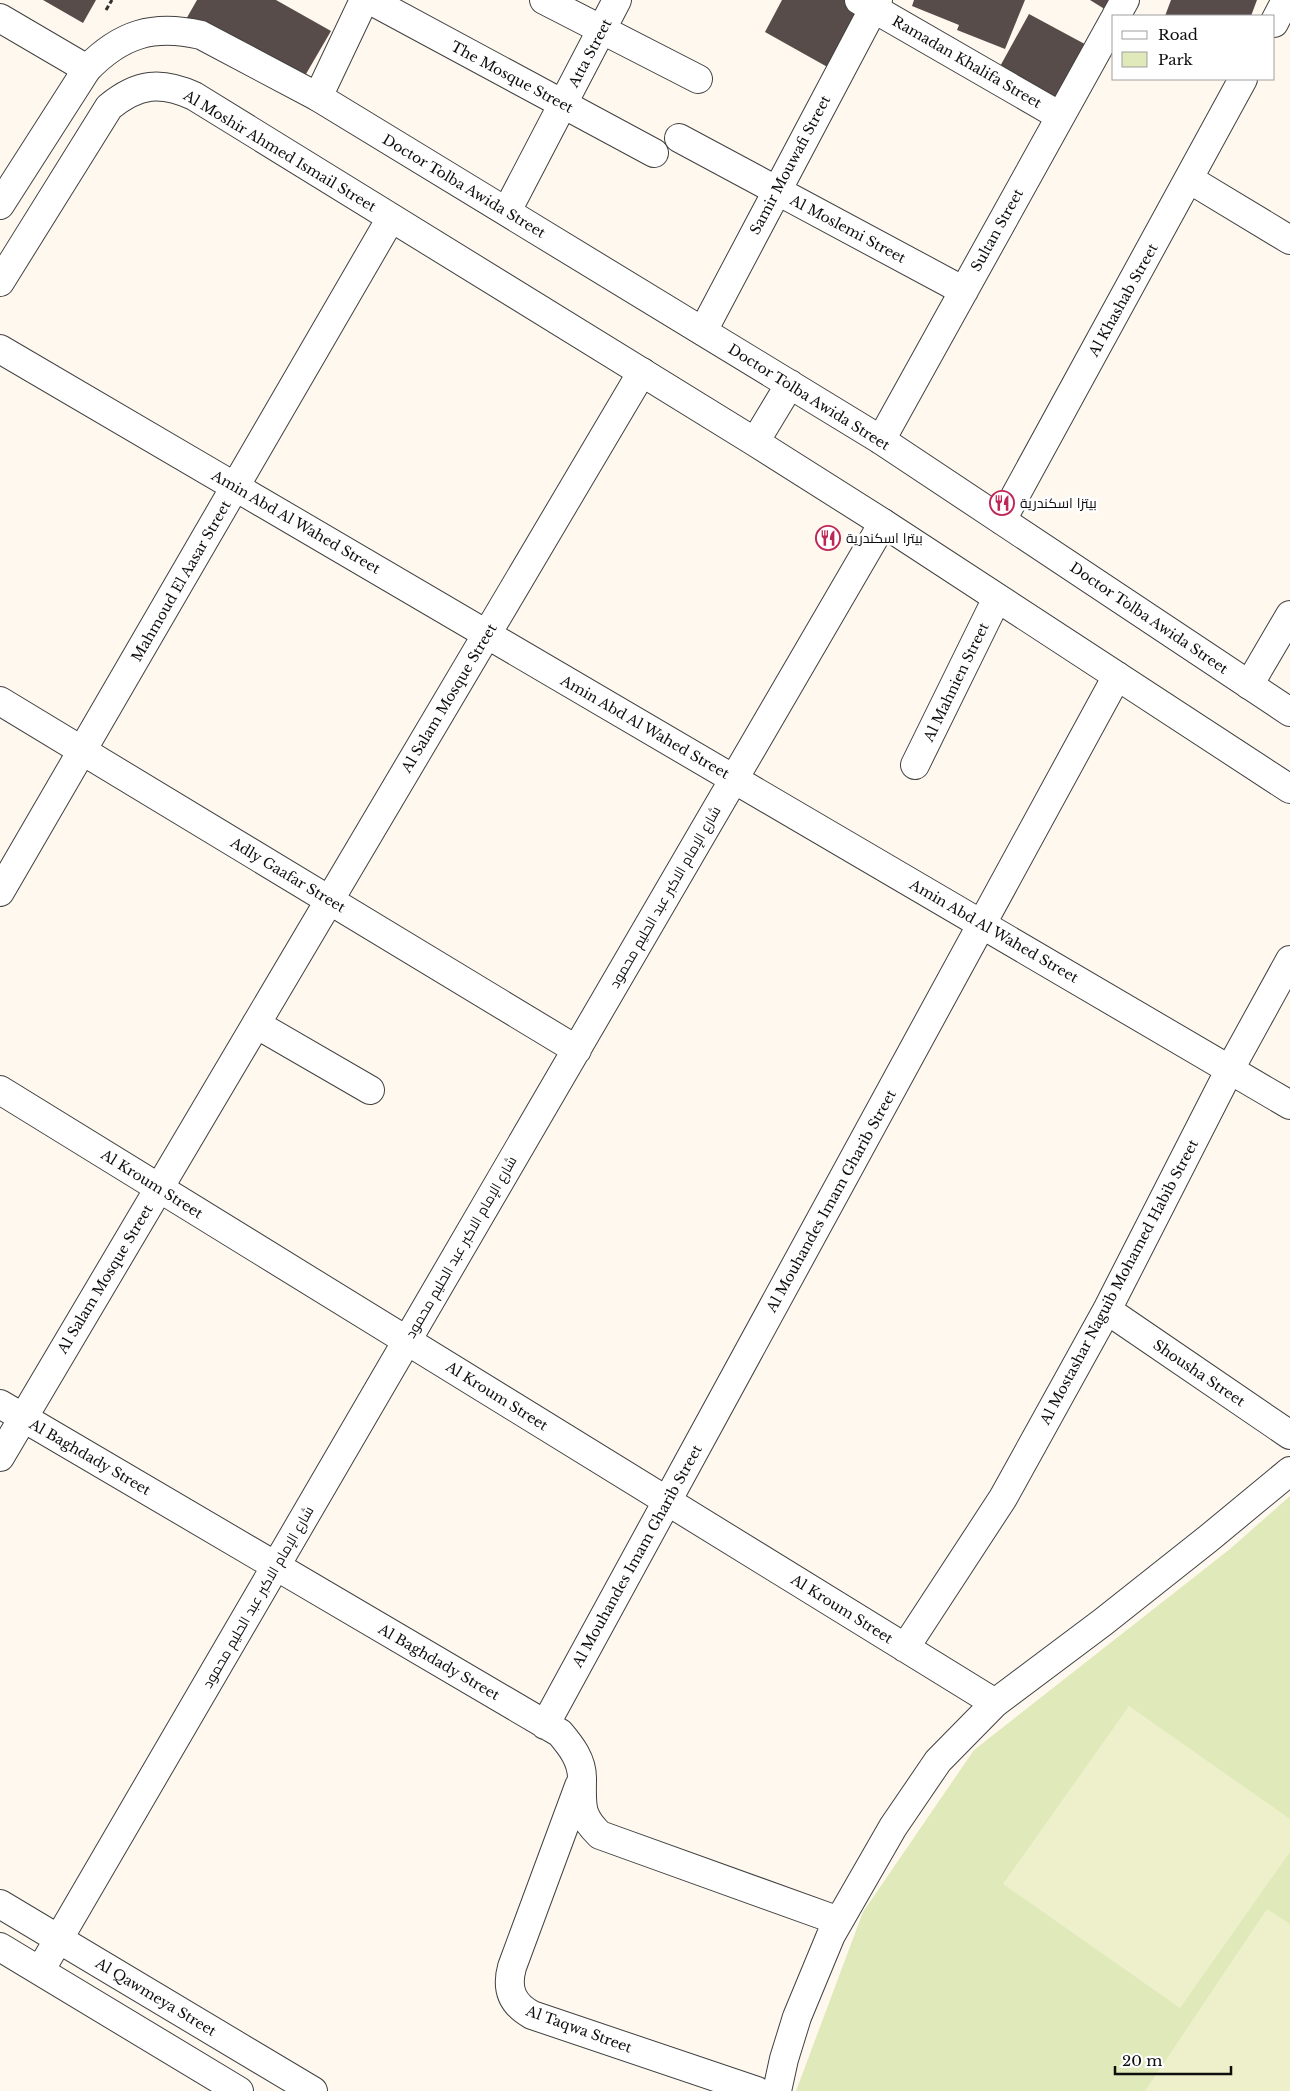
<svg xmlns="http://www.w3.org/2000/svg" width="1290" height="2091" font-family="'Libre Baskerville',Cairo,serif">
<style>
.green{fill:#dfe9b9}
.pitch{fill:#eef0cb}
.building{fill:#574c4a}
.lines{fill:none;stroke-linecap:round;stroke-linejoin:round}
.minor-casing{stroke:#414141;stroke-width:30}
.tertiary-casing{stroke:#414141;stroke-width:30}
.path{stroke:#303030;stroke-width:3;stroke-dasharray:5 2.5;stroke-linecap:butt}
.minor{stroke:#fff;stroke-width:28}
.tertiary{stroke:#fff;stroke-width:28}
.labels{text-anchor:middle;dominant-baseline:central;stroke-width:5;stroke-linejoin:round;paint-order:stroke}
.street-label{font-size:14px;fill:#0e0e0e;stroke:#fff}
.poi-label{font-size:14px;fill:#0e0e0e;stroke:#fff;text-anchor:start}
</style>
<rect width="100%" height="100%" fill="#fff8ef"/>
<path class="green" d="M1290,1496v595h-494l67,-179 111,-162 256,-201z"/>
<path class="pitch" d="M1129,1706l161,113v33l-110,156 -177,-124z
M1267,1909l23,15v167h-145z"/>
<path class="building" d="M43,0h53l-13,23z
M197,0h79l55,31 -32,55 -114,-65z
M782,0h74l9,5 -34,64 -66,-37z
M914,0h111l-20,49 -48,-19 2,-5 -47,-19z
M1090,0h29l-8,13z
M1171,0h86l-6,16h-86z
M1029,14l65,35 -35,62 -61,-41z"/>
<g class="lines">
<defs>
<path id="minor" d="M370,0l284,153
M544,0l154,79
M859,0l201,116
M1116,16l9,-16
M0,18l87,51
M1274,23l12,-23
M318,97l46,-97
M679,138l285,153
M1189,179l101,61
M507,211l110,-211
M703,331l175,-331
M0,349l1290,756
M881,440l233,-420
M1002,520l241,-441
M1249,685l41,-70
M0,701l577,349
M915,765l82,-167
M0,892l391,-674
M256,1024l114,66
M0,1090l995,613
M1107,1310l183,125
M0,1404l560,329c11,13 22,27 22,45 0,27 -3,37 18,57l239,86
M0,1457l642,-1085
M905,1648l98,-150 104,-188 123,-241 60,-109
M545,1725l572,-1049
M579,1786l-67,181c-6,22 0,37 20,48l225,76
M0,1904l313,187
M0,1947l239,144
M40,1971l843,-1448
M777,2091l7,-32 13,-42 34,-82 62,-108 45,-66 57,-58 108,-81 106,-84 81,-67"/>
<path id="tertiary" d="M0,205l87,-136c34,-35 66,-45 114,-34l117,62 563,343 409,272
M0,282l109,-175c29,-24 52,-26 85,-11l561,346 128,81 407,266
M755,442l35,-58"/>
</defs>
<use href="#minor" class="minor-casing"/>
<use href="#tertiary" class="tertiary-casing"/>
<path class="path" d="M106,10l6,-10"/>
<use href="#minor" class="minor"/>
<use href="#tertiary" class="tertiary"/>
</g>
<defs>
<symbol id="restaurant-ring" viewBox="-11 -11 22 22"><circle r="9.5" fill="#fff" stroke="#be2656" stroke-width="1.5"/><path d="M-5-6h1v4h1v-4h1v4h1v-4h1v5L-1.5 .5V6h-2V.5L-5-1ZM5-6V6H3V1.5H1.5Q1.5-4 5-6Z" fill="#be2656"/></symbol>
</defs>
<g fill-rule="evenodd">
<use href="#restaurant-ring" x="988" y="489" width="28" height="28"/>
<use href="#restaurant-ring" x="814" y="524" width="28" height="28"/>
</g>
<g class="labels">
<g class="street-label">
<text transform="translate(590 53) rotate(-62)">Atta Street</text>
<text transform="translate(967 62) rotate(30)">Ramadan Khalifa Street</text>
<text transform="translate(512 77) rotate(28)">The Mosque Street</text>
<text transform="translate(280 151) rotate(31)">Al Moshir Ahmed Ismail Street</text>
<text transform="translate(790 165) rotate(-62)">Samir Mouwafi Street</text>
<text transform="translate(464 186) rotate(31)">Doctor Tolba Awida Street</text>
<text transform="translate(848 229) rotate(28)">Al Moslemi Street</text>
<text transform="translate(997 230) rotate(-61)">Sultan Street</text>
<text transform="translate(1123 300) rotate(-61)">Al Khashab Street</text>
<text transform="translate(809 397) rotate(32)">Doctor Tolba Awida Street</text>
<text transform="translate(296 522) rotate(30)">Amin Abd Al Wahed Street</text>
<text transform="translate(181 581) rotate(-60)">Mahmoud El Aasar Street</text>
<text transform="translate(1149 618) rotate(34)">Doctor Tolba Awida Street</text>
<text transform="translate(956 682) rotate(-64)">Al Mahnien Street</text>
<text transform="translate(449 698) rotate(-59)">Al Salam Mosque Street</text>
<text transform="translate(645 727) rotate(30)">Amin Abd Al Wahed Street</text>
<text transform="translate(288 875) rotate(31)">Adly Gaafar Street</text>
<text transform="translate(665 897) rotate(-60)">شارع الإمام الاكبر عبد الحليم محمود</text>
<text transform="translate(994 931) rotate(30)">Amin Abd Al Wahed Street</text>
<text transform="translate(152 1184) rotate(32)">Al Kroum Street</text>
<text transform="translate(831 1201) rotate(-61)">Al Mouhandes Imam Gharib Street</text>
<text transform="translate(461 1247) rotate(-60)">شارع الإمام الاكبر عبد الحليم محمود</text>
<text transform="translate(105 1279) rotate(-59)">Al Salam Mosque Street</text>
<text transform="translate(1119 1282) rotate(-62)">Al Mostashar Naguib Mohamed Habib Street</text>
<text transform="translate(1199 1373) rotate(34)">Shousha Street</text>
<text transform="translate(497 1396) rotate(32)">Al Kroum Street</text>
<text transform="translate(90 1457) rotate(30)">Al Baghdady Street</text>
<text transform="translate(637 1556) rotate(-61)">Al Mouhandes Imam Gharib Street</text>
<text transform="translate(258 1597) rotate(-60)">شارع الإمام الاكبر عبد الحليم محمود</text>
<text transform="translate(842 1609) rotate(32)">Al Kroum Street</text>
<text transform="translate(439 1662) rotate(30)">Al Baghdady Street</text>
<text transform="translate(156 1997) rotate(31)">Al Qawmeya Street</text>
<text transform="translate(579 2029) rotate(20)">Al Taqwa Street</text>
</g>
<g class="poi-label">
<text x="1020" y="503">بيتزا اسكندرية</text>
<text x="846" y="538">بيترا اسكندرية</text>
</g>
</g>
<rect x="1112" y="15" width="162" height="65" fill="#ffffff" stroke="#9f9f9f"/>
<rect x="1122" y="31" width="25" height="8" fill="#ffffff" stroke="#9f9f9f"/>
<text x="1158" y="40" font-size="15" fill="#0e0e0e">Road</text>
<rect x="1122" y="52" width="25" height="15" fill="#dfe9b9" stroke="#9f9f9f"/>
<text x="1158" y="65" font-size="15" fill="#0e0e0e">Park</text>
<path d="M1115 2066v8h116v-8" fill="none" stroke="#0e0e0e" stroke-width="2.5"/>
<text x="1122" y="2066" font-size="15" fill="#0e0e0e" stroke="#ffffff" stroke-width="4" paint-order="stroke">20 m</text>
</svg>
